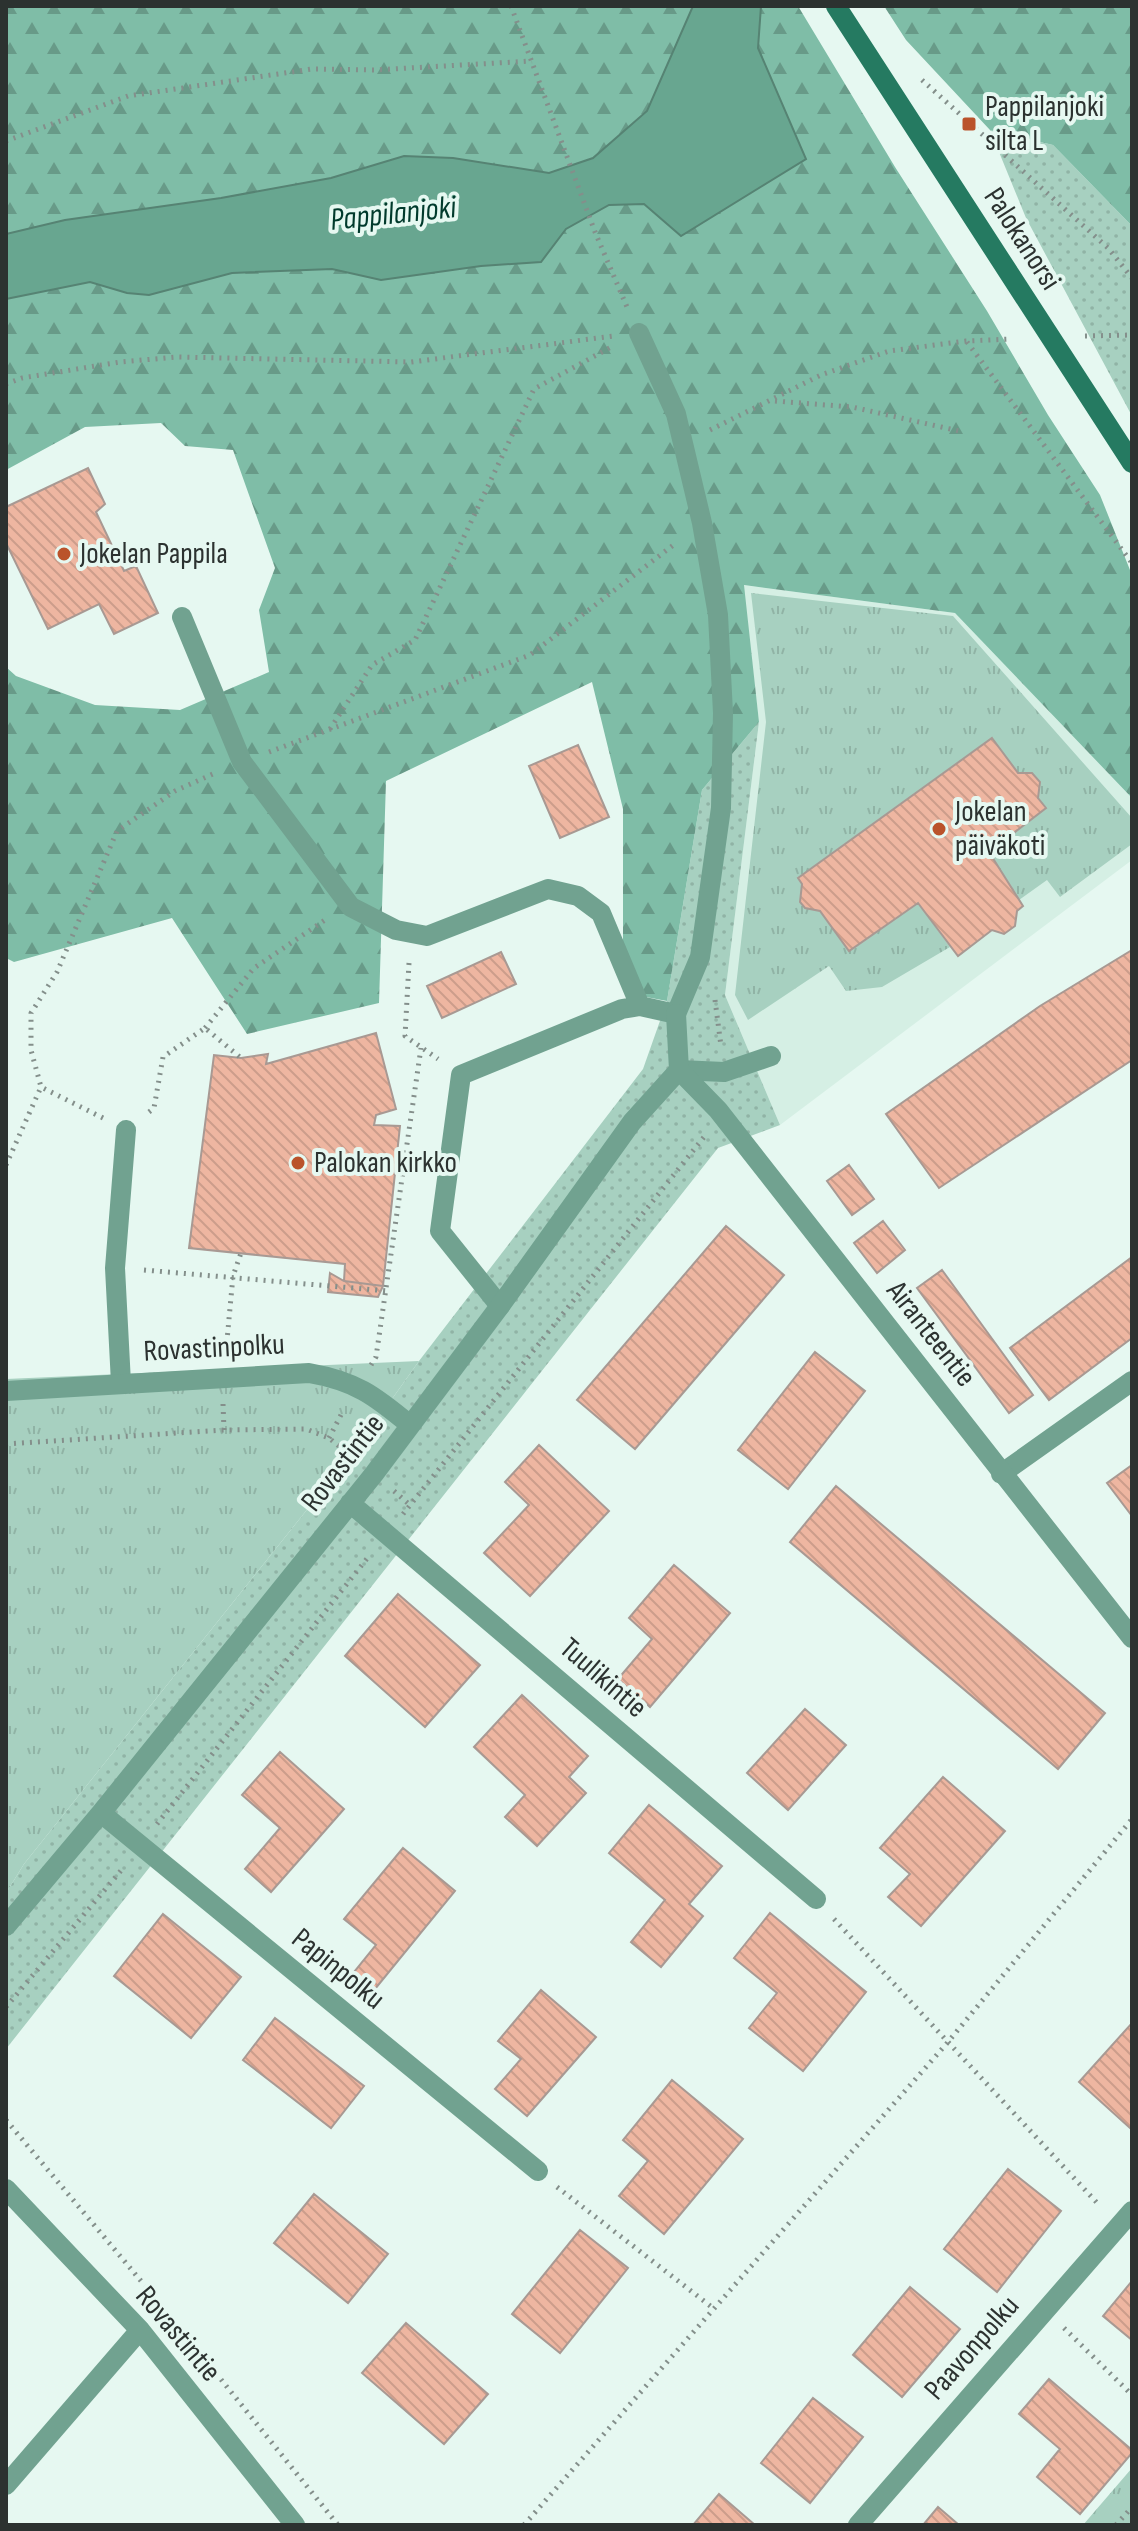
<svg xmlns="http://www.w3.org/2000/svg" width="1138" height="2531" font-family="'Sofia Sans Condensed',sans-serif">
<style>
.built{fill:#d5efe4}
.grass{fill:url(#grass-dots)}
.forest{fill:url(#forest-firs)}
.park{fill:url(#park-tufts)}
.water{fill:#68a690;stroke:#568373;stroke-width:2}
.building{fill:url(#building-back-hatch);stroke:#a89993;stroke-width:2}
.lines{fill:none;stroke-linecap:round;stroke-linejoin:round}
.path{stroke:#848f8b;stroke-width:5;stroke-dasharray:2 6;stroke-linecap:butt}
.service{stroke:#71a290;stroke-width:20}
.minor{stroke:#71a290;stroke-width:20}
.secondary{stroke:#257a61;stroke-width:20}
.poi-dot{fill:#ba532b;stroke:#e6f8f1;stroke-width:3}
.labels{text-anchor:middle;dominant-baseline:central;stroke-width:8;stroke-linejoin:round;paint-order:stroke}
.poi-label{font-size:30px;fill:#2c3230;stroke:#e6f8f1;text-anchor:start}
.street-label{font-size:30px;fill:#2c3230;stroke:#e6f8f1}
.water-label{font-size:32px;font-style:italic;fill:#013a2c;stroke:#e6f8f1}
</style>
<defs>
<pattern id="grass-dots" width="8" height="8" patternUnits="userSpaceOnUse" patternTransform="scale(2)"><rect width="8" height="8" fill="#a7d0c0"/><path d="M2 2h.1M6 6h.1" fill="none" stroke="#90b3a5" stroke-width="1.8" stroke-linecap="round"/></pattern>
<pattern id="forest-firs" width="22" height="20" patternUnits="userSpaceOnUse" patternTransform="scale(2)"><rect width="22" height="20" fill="#7fbda7"/><path d="M5 1l3.5 6h-7zM16 11l3.5 6h-7z" fill="#689a88"/></pattern>
<pattern id="park-tufts" width="24" height="20" patternUnits="userSpaceOnUse" patternTransform="scale(2)"><rect width="24" height="20" fill="#a7d0c0"/><path d="M3 7l-1-3M5 7V3M7 7l1-3M15 17l-1-3M17 17v-4M19 17l1-3" fill="none" stroke="#90b3a5"/></pattern>
<pattern id="building-back-hatch" width="6" height="6" patternUnits="userSpaceOnUse" patternTransform="scale(2)"><rect width="6" height="6" fill="#eeb6a1"/><path d="M-1 5l2 2M0 0l6 6M5-1l2 2" fill="none" stroke="#cc9d8b"/></pattern>
</defs>
<rect width="100%" height="100%" fill="#e6f8f1"/>
<path class="built" d="M743,585l212,28 177,185v62l-352,265 -55,-130 34,-273z"/>
<path class="grass" d="M990,130l63,15 79,81v190l-106,-198z
M759,722l-34,273 55,130 -62,23 -712,901v-156l18,-29 341,-427 54,-76 224,-292 24,-68 35,-211z"/>
<path class="forest" d="M6,6h687l-46,105 -54,47 -44,15 -145,-17 -73,22 -110,20 -156,22 -59,14z
M761,6h37l97,161 92,144 61,104 52,80 32,80v223l-177,-185 -211,-28 15,137 -57,68 -35,211 -21,-4 -23,-51v-137l-31,-127 -206,99 -7,222 -132,31 -75,-116 -158,44 -8,-4v-291l10,9 79,29 85,5 89,-38 -10,-62 16,-42 -42,-118 -48,-4 -24,-23 -76,4 -79,43v-171l84,-17 37,11 22,2 83,-22 100,-4 49,11 100,-14 59,-4 26,-33 43,-24 35,-1 161,-45 -47,-111z
M884,6h248v220l-79,-81 -63,-15 -84,-90z"/>
<path class="park" d="M751,593l202,23 179,202v26l-72,53 -13,-17 -28,20 -30,-48 57,-44 -8,-10 2,-16 -8,-9h-14l-26,-35 -194,140 4,6 -2,18 5,6 15,3 29,40 69,-48 32,44 -68,40 -36,4 -17,-25 -81,54 -13,-25 31,-273z
M419,1361l-54,76 -341,427 -18,29v-514z
M1132,2468v57h-49z"/>
<path class="water" d="M693,6h68l-3,42 48,111 -125,77 -37,-32 -35,1 -43,24 -25,33 -60,4 -100,14 -49,-11 -100,4 -83,22 -22,-2 -37,-11 -84,17v-65l59,-14 156,-22 110,-20 73,-22 49,2 96,15 44,-15 54,-47z"/>
<path class="building" d="M88,468l17,36 -9,8 28,59 12,-5 22,47 -44,21 -15,-30 -51,25 -42,-86v-36z
M992,738l26,35h14l8,9 -2,16 8,10 -57,44 34,54 -6,5 -2,15 -11,8 -12,-4 -34,26 -40,-53 -69,48 -29,-40 -15,-3 -5,-6 2,-18 -4,-6z
M578,745l31,72 -49,21 -31,-72z
M1132,950v110l-193,128 -53,-74 154,-108z
M501,952l15,32 -74,34 -15,-32z
M376,1033l20,76 -20,6 -2,10 26,1 -17,160 -39,-5 1,-17 -156,-16 25,-193 27,3 27,-4 -2,10z
M849,1165l25,34 -22,16 -25,-34z
M883,1221l22,29 -28,23 -23,-30z
M726,1226l58,49 -149,174 -58,-49z
M1132,1257v81l-83,62 -39,-52z
M942,1270l91,125 -24,18 -92,-125z
M330,1273l14,8 39,5 -5,11 -50,-5z
M815,1352l50,39 -77,98 -50,-39z
M539,1445l70,66 -79,85 -46,-43 45,-48 -24,-23z
M1132,1465v51l-25,-33z
M836,1486l269,227 -47,56 -268,-227z
M674,1565l56,48 -80,94 -32,-28 34,-40 -23,-21z
M398,1594l82,71 -55,62 -80,-71z
M522,1695l66,61 -19,21 17,16 -49,53 -32,-29 20,-22 -51,-48z
M805,1709l41,36 -58,65 -41,-37z
M280,1752l64,57 -73,83 -26,-23 35,-41 -38,-33z
M943,1777l62,54 -84,95 -33,-29 22,-23 -30,-26z
M649,1805l73,61 -33,38 14,12 -42,51 -30,-25 34,-42 -56,-47z
M403,1848l52,43 -80,98 -21,-17 22,-27 -32,-26z
M770,1913l96,79 -63,79 -54,-43 28,-35 -43,-35z
M163,1914l78,63 -50,61 -77,-62z
M541,1990l55,47 -69,79 -32,-27 26,-30 -23,-18z
M275,2018l89,68 -33,42 -88,-68z
M1132,2023v104l-1,2 -52,-47z
M672,2080l71,59 -79,95 -45,-38 29,-35 -25,-21z
M1008,2169l53,42 -64,81 -53,-43z
M314,2194l74,60 -40,49 -74,-60z
M580,2230l48,38 -68,85 -48,-39z
M1132,2281v59l-29,-24z
M910,2287l50,42 -58,68 -49,-42z
M406,2323l82,71 -44,50 -82,-71z
M1049,2379l83,71v3l-52,61 -43,-37 23,-28 -41,-35z
M813,2398l50,39 -53,66 -49,-40z
M719,2494l36,31h-62z
M938,2507l21,18h-36z"/>
<g class="lines">
<path class="path" d="M511,6l84,226 32,75
M922,80l186,168 24,30
M6,141l122,-45 184,-27 62,1 158,-9
M1085,336l47,-1
M967,342l165,221
M6,384l16,-6 98,-16 57,-5 234,5 203,-26
M775,401l77,6 107,24
M710,430l111,-55 68,-24 77,-10 46,-2
M330,729l42,-64 43,-25 119,-251 79,-43
M269,752l261,-97 146,-112
M409,963l-4,73 33,23
M715,1000l6,46
M205,1028l49,-60 71,-48
M149,1112l5,-4 9,-51 42,-29 36,30
M103,1118l-62,-31 -10,-37v-37l26,-41 60,-141 58,-40 40,-18
M6,1165l35,-78
M144,1270l244,21
M226,1351l7,-75 8,-23
M371,1365l5,-8 45,-309
M223,1404l1,26
M329,1438l14,-27
M6,1444l218,-14 82,-1 23,9 23,19
M394,1491l16,14
M403,1514l301,-377
M157,1824l212,-268
M834,1919l265,286
M6,2007l118,-140
M6,2120l156,186
M557,2187l156,121
M1064,2328l68,67
M211,2367l127,158
M524,2525l424,-483 184,-223
M1116,2525l16,-18"/>
<path class="service" d="M182,617l60,145 109,145 45,23 31,6 121,-47 30,7 23,17 39,93
M679,1070l45,2 47,-16
M500,1306l-60,-75 21,-156 161,-66 18,-3 36,8 24,-57 21,-149 2,-95 -5,-98 -16,-92 -26,-109 -37,-81
M121,1383l-6,-115 11,-138
M1001,1474l131,-93"/>
<path class="minor" d="M679,1070l39,40 414,528
M6,1391l303,-18c46,8 65,22 101,52
M350,1503l466,396
M101,1813l437,358
M6,1926l95,-113 273,-339 126,-168 132,-184 47,-52 -3,-56
M6,2189l134,141 155,195
M6,2485l134,-155
M858,2525l274,-314"/>
<path class="secondary" d="M836,6l296,457"/>
</g>
<g class="poi-dot">
<rect x="961" y="116" width="16" height="16" rx="4"/>
<circle cx="64" cy="554" r="8"/>
<circle cx="939" cy="829" r="8"/>
<circle cx="298" cy="1163" r="8"/>
</g>
<g class="labels">
<g class="poi-label">
<text x="985" y="107">Pappilanjoki<tspan x="985" dy="34">silta L</tspan></text>
<text x="80" y="554">Jokelan Pappila</text>
<text x="955" y="812">Jokelan<tspan x="955" dy="34">päiväkoti</tspan></text>
<text x="314" y="1163">Palokan kirkko</text>
</g>
<g class="street-label">
<text transform="translate(1022 239) rotate(57)">Palokanorsi</text>
<text transform="translate(931 1334) rotate(52)">Airanteentie</text>
<text transform="translate(214 1348) rotate(-3)">Rovastinpolku</text>
<text transform="translate(343 1463) rotate(-52)">Rovastintie</text>
<text transform="translate(603 1678) rotate(41)">Tuulikintie</text>
<text transform="translate(338 1969) rotate(39)">Papinpolku</text>
<text transform="translate(178 2334) rotate(50)">Rovastintie</text>
<text transform="translate(972 2348) rotate(-49)">Paavonpolku</text>
</g>
<g class="water-label">
<text transform="translate(393 214) rotate(-6)">Pappilanjoki</text>
</g>
</g>
<rect width="1138" height="2531" fill="none" stroke="#2c3230" stroke-width="16"/>
</svg>
